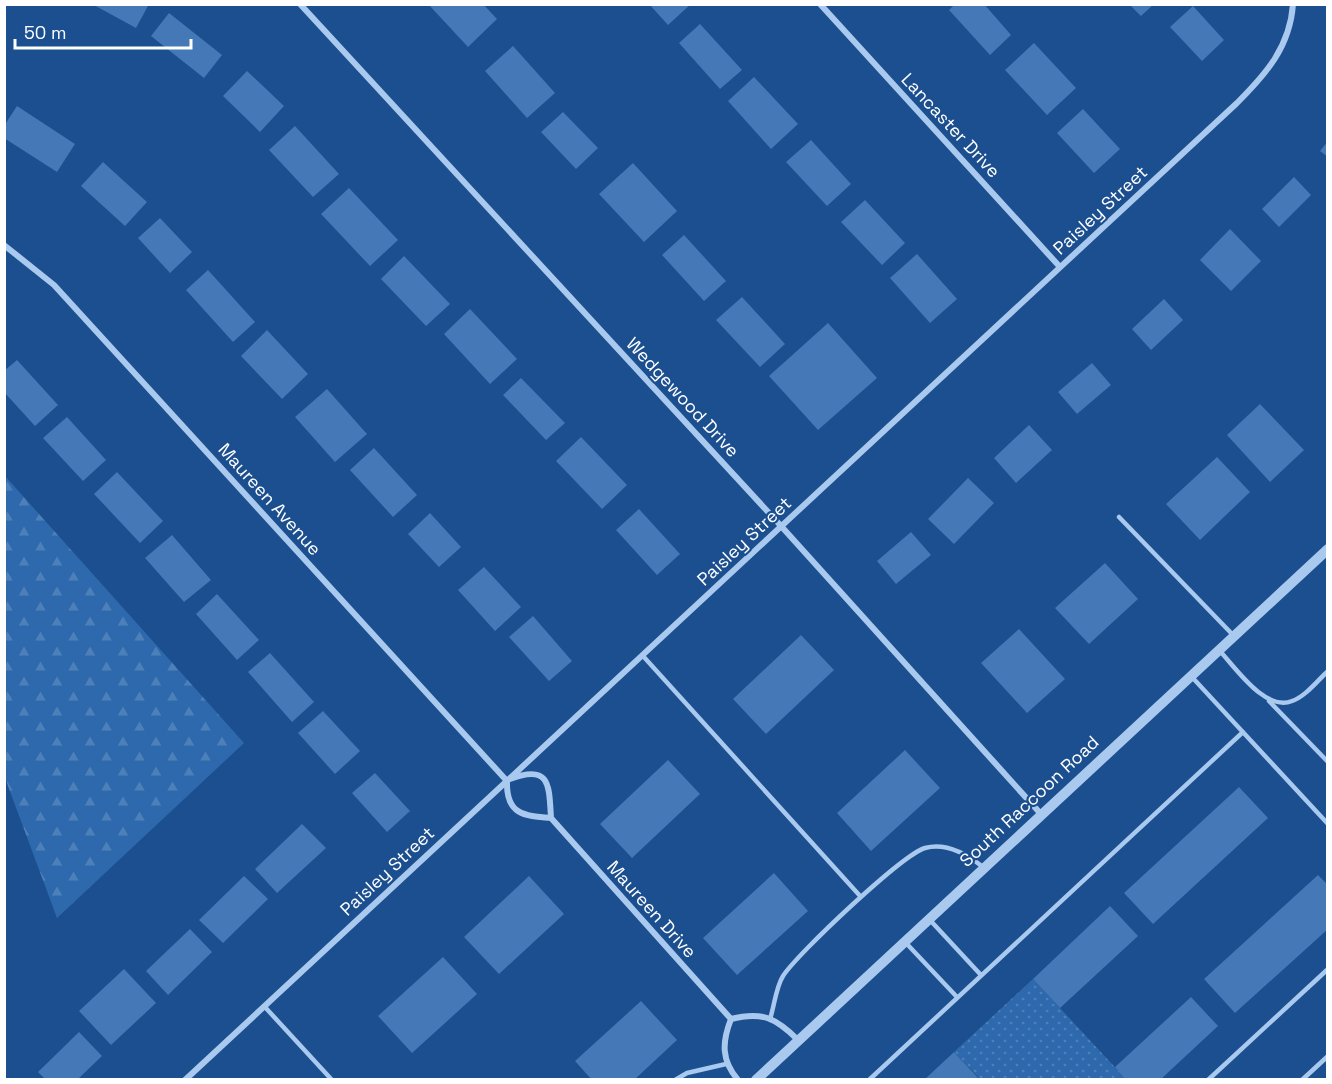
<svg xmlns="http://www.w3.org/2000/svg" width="1332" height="1084" font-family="'Space Grotesk',sans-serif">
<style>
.forest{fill:url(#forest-firs)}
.park{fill:url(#park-dots)}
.building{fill:#4478b7}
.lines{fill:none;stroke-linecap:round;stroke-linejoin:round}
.service{stroke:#a9c9ee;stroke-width:4.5}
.minor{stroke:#a9c9ee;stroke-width:6}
.tertiary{stroke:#a9c9ee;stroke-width:10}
.labels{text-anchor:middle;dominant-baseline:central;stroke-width:4.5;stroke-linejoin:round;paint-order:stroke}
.street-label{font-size:18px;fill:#fff;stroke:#1b4f8f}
</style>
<defs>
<pattern id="forest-firs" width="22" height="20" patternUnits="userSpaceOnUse" patternTransform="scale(1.5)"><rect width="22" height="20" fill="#2e69ad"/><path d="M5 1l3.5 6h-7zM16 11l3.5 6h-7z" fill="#4d80b9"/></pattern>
<pattern id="park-dots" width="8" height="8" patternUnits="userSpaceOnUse" patternTransform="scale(1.5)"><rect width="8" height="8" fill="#2e69ad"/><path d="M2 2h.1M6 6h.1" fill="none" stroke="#4d80b9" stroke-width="1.8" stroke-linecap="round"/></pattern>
</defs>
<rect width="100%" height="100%" fill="#1b4f8f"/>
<path class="forest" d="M5,476l239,267 -187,175 -52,-140z"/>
<path class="park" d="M1033,979l92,99 -145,1 -26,-27z"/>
<path class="building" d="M92,4h57l-13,24z
M428,4h55l14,15 -29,28z
M649,4h42l-23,21z
M955,4h29l27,31 -21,20 -41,-45z
M1130,5h23l-12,11z
M1193,6l31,34 -22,21 -32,-34z
M169,13l53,42 -18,23 -53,-42z
M700,24l42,46 -22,19 -41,-46z
M1034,43l42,45 -29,27 -42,-45z
M513,46l42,47 -28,25 -42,-47z
M247,71l37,35 -24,26 -37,-36z
M754,77l44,47 -27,25 -43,-48z
M17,106l58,38 -18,28 -53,-34v-12z
M1083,109l37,40 -26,24 -37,-40z
M563,112l35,36 -22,21 -35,-37z
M295,126l44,48 -26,23 -44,-47z
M811,140l40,44 -24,22 -41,-44z
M1328,141v16l-8,-6z
M103,162l44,40 -22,24 -44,-40z
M633,163l44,48 -33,31 -45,-48z
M1294,177l17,18 -32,32 -17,-18z
M349,188l49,52 -28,26 -49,-52z
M865,200l40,43 -23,22 -41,-43z
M160,218l32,34 -22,21 -32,-35z
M1230,229l31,32 -30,30 -31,-31z
M684,235l42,46 -22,20 -42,-46z
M917,254l40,45 -27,24 -40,-45z
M404,256l46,48 -24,22 -45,-47z
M208,270l47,52 -22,20 -47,-52z
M742,297l43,47 -25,23 -44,-47z
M1164,299l19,21 -32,30 -19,-21z
M470,309l47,50 -27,25 -46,-50z
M828,323l49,55 -59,52 -49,-54z
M267,330l41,44 -26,25 -41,-43z
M17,360l41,45 -23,21 -31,-34v-21z
M1092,363l19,22 -34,29 -19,-22z
M521,378l44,45 -19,17 -43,-45z
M327,389l40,45 -32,28 -40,-45z
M1260,404l44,46 -34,32 -43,-47z
M67,417l39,43 -23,21 -40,-43z
M1029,425l23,25 -36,33 -22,-25z
M581,437l46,48 -25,24 -46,-48z
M374,448l43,47 -24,22 -43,-47z
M1217,457l33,35 -50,48 -34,-36z
M117,472l46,49 -23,22 -46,-49z
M968,478l26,25 -40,41 -26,-25z
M639,509l41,45 -23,21 -41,-45z
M430,513l31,34 -22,20 -31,-33z
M911,532l20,23 -35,29 -19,-23z
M172,535l39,45 -27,22 -39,-44z
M1105,563l33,36 -49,45 -34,-36z
M484,567l37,40 -26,24 -37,-41z
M217,594l42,46 -22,20 -41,-46z
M533,616l39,45 -23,20 -40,-44z
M1019,629l46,50 -38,34 -46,-50z
M801,635l33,35 -68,64 -33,-35z
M270,653l44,49 -22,20 -44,-50z
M323,711l37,40 -25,23 -37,-41z
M905,750l35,38 -69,63 -34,-38z
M668,760l32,34 -68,64 -32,-34z
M375,773l35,38 -23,21 -35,-39z
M1239,787l29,31 -115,106 -29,-31z
M302,824l24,24 -49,45 -22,-24z
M774,873l34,38 -71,64 -34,-37z
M1318,875l10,10v44l-93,84 -31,-34z
M244,876l24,23 -45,44 -24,-23z
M529,876l35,38 -65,60 -35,-37z
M1110,906l28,30 -78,72 -27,-29z
M190,929l22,23 -44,43 -22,-24z
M443,957l34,37 -65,59 -34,-37z
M124,969l32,34 -45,42 -32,-34z
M1191,997l27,29 -58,54h-34l-11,-13z
M641,1001l36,39 -43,40h-42l-17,-19z
M79,1032l23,24 -25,24h-31l-8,-8z
M954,1052l26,28h-56z"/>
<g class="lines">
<path class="service" d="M1119,517l114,118
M1219,650c16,17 46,62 73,51 14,-5 25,-20 36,-30
M643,656l218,241
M1191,676l137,148
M1269,701l59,61
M929,919l51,55
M906,943l50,53
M264,1006l68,74
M770,1019c4,-12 6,-32 13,-43 15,-23 119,-121 142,-128 21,-6 43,7 58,19
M675,1080l12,-7 39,-9
M869,1080l374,-348
M1208,1080l120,-111
M1302,1080l26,-24"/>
<path class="minor" d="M300,4l481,522 259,287
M820,4l240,263
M4,245l50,40 453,496
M510,779c40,-15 39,5 41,39
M507,781c-1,33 16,35 44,37l180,201c31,-8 45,-1 67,21
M731,1019c-9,23 -10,41 7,61
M185,1080l1052,-977c29,-29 53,-56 56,-99"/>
<path class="tertiary" d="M756,1080l572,-531"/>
</g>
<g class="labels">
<g class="street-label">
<text transform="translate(951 125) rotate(47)">Lancaster Drive</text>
<text transform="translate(1100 210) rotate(-43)">Paisley Street</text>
<text transform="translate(683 397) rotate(47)">Wedgewood Drive</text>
<text transform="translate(270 499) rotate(48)">Maureen Avenue</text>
<text transform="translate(744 541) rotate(-43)">Paisley Street</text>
<text transform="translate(1029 801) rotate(-43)">South Raccoon Road</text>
<text transform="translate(387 871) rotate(-43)">Paisley Street</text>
<text transform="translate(652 909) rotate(48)">Maureen Drive</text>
</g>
</g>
<rect width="1332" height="1084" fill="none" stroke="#ffffff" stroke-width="12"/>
<path d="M15 39v9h176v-9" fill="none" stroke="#ffffff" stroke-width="3"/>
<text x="24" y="39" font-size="18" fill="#ffffff" stroke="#1b4f8f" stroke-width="4.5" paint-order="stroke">50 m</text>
</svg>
